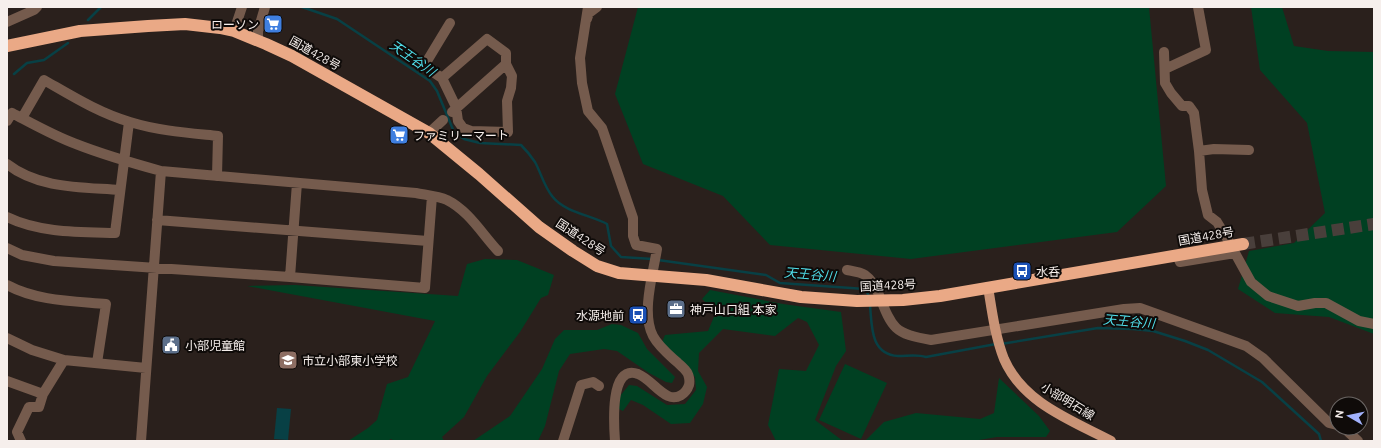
<svg xmlns="http://www.w3.org/2000/svg" width="1381" height="448" font-family="Ubuntu,'Noto Sans JP',sans-serif">
<style>
.green{fill:#004022}
.water{fill:#084045}
.lines{fill:none;stroke-linecap:round;stroke-linejoin:round}
.stream{stroke:#084045;stroke-width:2.5}
.highway-tunnel{stroke:#493f3b;stroke-width:12;stroke-dasharray:12 6;stroke-linecap:butt}
.minor{stroke:#755b4d;stroke-width:10}
.major{stroke:#c99376;stroke-width:10}
.highway{stroke:#eaa986;stroke-width:12}
.labels{text-anchor:middle;dominant-baseline:central;stroke-width:4;stroke-linejoin:round;paint-order:stroke}
.poi-label{font-size:12px;fill:#f6efec;stroke:#0f0b09;text-anchor:start}
.street-label{font-size:12px;fill:#f6efec;stroke:#0f0b09}
.water-label{font-size:13px;font-style:italic;fill:#50dfeb;stroke:#0f0b09}
</style>
<rect width="100%" height="100%" fill="#2a201c"/>
<path class="green" d="M638,7h511l17,179 -49,46 -206,27 -141,-14 -47,-49 -80,-32 -28,-70z
M1251,7h31l12,39 34,5 46,1v282l-45,-17 -54,-4 -37,-24 11,-38 45,-8 31,-30 -18,-90 -47,-53z
M485,259l32,1 37,15 -6,20 -7,3 -21,34 -33,44 -23,41 -22,20 2,4h-50l-3,-2 -4,2h-39l20,-13 9,-8 10,-36 21,-7 27,-56 -188,-35 48,-1 163,11 9,-32z
M710,290l73,14 58,8 5,39 -10,15 -21,54 28,21h-67l-8,-16 11,-56 27,2 13,-26 -12,-23 -9,-4 -23,18 -52,-7 -24,24 -1,18 9,16 -4,17 -13,19 -19,1 -28,-19 -12,-5 -8,11 -4,-2 1,-13 9,-11 8,1 30,19 18,-1 11,-14 -1,-13 -33,-35 3,-7 43,-4 8,-19 -14,-13z
M612,324l9,1 17,8 9,16 28,28 -3,6 -6,-1 -17,-9 -32,-22 -13,-2 -34,5 -11,17 -14,55 -7,15h-65l37,-25 32,-47 13,-30 9,-9h33z
M845,364l42,19 -26,56 -42,-19z
M999,378l40,38 11,15 -4,6h-49l-24,4h-108l19,-19 32,-9 64,6 14,-6z"/>
<path class="water" d="M277,408l14,1 -3,31 -14,-1z"/>
<g class="lines">
<path class="stream" d="M302,7l35,12 93,62 7,10 17,41 10,7 16,4 41,2c5,5 10,11 14,17 6,11 9,24 17,34 12,16 38,19 55,28l4,22 10,11 32,2
M88,20l13,-13
M14,74l13,-11 17,-3 24,-17
M658,260l108,15 14,8 85,6 3,5 1,4
M870,305c2,21 0,49 28,51 10,0 19,-2 28,1l70,-13
M1001,344l97,-16 35,1 20,2 32,10 23,9 54,32 57,52 2,7"/>
<path class="highway-tunnel" d="M1243,244l131,-20"/>
<path class="minor" d="M588,7l-8,51 2,25 6,28 14,17 31,90v18l3,9 21,4c-4,25 -16,64 -4,87 6,11 15,18 24,26 3,3 7,6 9,9 3,3 4,10 3,14 -3,9 -12,15 -21,11 -11,-5 -18,-17 -30,-22 -29,-11 -24,53 -23,67
M587,19l2,-6 8,-6
M7,22l27,-12 3,-3
M234,31l8,-24
M258,41v-10l7,-24
M1164,52l1,31 6,10 11,13h7l5,7 5,38 3,39 6,25 9,7 14,23
M1165,69l41,-19 -8,-43
M442,78l45,-39 19,14v11l6,12 -1,12 -4,13 1,31 -37,-1 -8,-3 -5,-7 -2,-14 -14,-29 -18,-12 26,-43
M452,112l54,-48
M22,118l22,-38c28,16 55,33 86,42 29,9 59,11 88,14l-1,40
M7,121l5,-8c21,11 42,23 64,31 28,11 56,19 85,27l255,22c10,2 22,3 31,7 22,11 35,34 51,51
M429,133l14,-13
M1199,151l15,-2 35,1
M7,164c32,25 75,23 113,26
M7,217c33,16 72,15 108,16l14,-111
M157,220l271,21
M7,248l15,7 32,6 236,16 135,11 7,-92
M1177,255l3,7 55,-9 16,29 17,14 30,10 17,-3h11l33,18 15,3
M847,270c5,1 13,2 18,5 7,5 11,12 14,20 13,33 15,39 52,45l193,-31 16,-1 106,38 17,12 66,65 8,2
M290,277l7,-94
M7,285c30,16 65,16 99,19l-9,59
M7,338l25,12 32,10 82,8
M7,381l36,13
M1344,428l14,13
M21,441l-4,-9 12,-25h10l4,-13 21,-34
M141,441l20,-270
M563,441l18,-56 12,-3 6,4"/>
<path class="major" d="M988,287c4,24 7,49 16,72 19,44 67,61 107,82"/>
<path class="highway" d="M7,46l73,-15 68,-5 37,-2 35,4 14,3 32,13 26,12 137,77 50,41 60,53 34,24 24,15 22,7 87,7 95,17 56,4 46,-1 37,-4 303,-52"/>
</g>
<defs>
<symbol id="supermarket-square" viewBox="-11 -11 22 22"><rect x="-9" y="-9" width="18" height="18" rx="4" fill="#3f7fe0" stroke="#0f0b09"/><path d="M-6-5.5h2.5l.6 2H6L4.5 2H-2.5L-4.4-4H-6ZM-1.5 3.2a1.3 1.3 0 1 0 .1 0ZM3 3.2a1.3 1.3 0 1 0 .1 0Z" fill="#fff"/></symbol>
<symbol id="bus-square" viewBox="-11 -11 22 22"><rect x="-9" y="-9" width="18" height="18" rx="4" fill="#1a4fb4" stroke="#0f0b09"/><path d="M-5-6H5V4H4V6H2V4H-2V6H-4V4H-5ZM-3.5-4V0h7V-4ZM-3.5 1.2v1.5H-2V1.2ZM2 1.2v1.5H3.5V1.2Z" fill="#fff"/></symbol>
<symbol id="office-square" viewBox="-11 -11 22 22"><rect x="-9" y="-9" width="18" height="18" rx="4" fill="#5c6f8a" stroke="#0f0b09"/><path d="M-6-3h4V-5.5h4V-3h4V5H-6ZM-1-4.5V-3h2v-1.5ZM-6 0V1H6V0Z" fill="#fff"/></symbol>
<symbol id="civic-square" viewBox="-11 -11 22 22"><rect x="-9" y="-9" width="18" height="18" rx="4" fill="#5c6f8a" stroke="#0f0b09"/><path d="M-.6-6.5H3V-4.5H.6V-3L4-1V1h2V6H-6V1h2V-1L-.6-3ZM-1.2 2.5V6h2.4V2.5Z" fill="#fff"/></symbol>
<symbol id="school-square" viewBox="-11 -11 22 22"><rect x="-9" y="-9" width="18" height="18" rx="4" fill="#8d6e63" stroke="#0f0b09"/><path d="M0-5L7-2L0 1L-7-2ZM-4 1L0 2.5L4 1V4Q0 6-4 4Z" fill="#fff"/></symbol>
</defs>
<g fill-rule="evenodd">
<use href="#supermarket-square" x="262" y="13" width="22" height="22"/>
<use href="#supermarket-square" x="388" y="124" width="22" height="22"/>
<use href="#bus-square" x="1011" y="260" width="22" height="22"/>
<use href="#office-square" x="665" y="298" width="22" height="22"/>
<use href="#bus-square" x="627" y="304" width="22" height="22"/>
<use href="#civic-square" x="160" y="334" width="22" height="22"/>
<use href="#school-square" x="277" y="349" width="22" height="22"/>
</g>
<g class="labels">
<g class="poi-label">
<text x="259" y="24" text-anchor="end">ローソン</text>
<text x="413" y="135">ファミリーマート</text>
<text x="1036" y="271">水呑</text>
<text x="690" y="309">神戸山口組 本家</text>
<text x="624" y="315" text-anchor="end">水源地前</text>
<text x="185" y="345">小部児童館</text>
<text x="302" y="360">市立小部東小学校</text>
</g>
<g class="street-label">
<text transform="translate(315 53) rotate(29)">国道428号</text>
<text transform="translate(1206 236) rotate(-10)">国道428号</text>
<text transform="translate(581 237) rotate(33)">国道428号</text>
<text transform="translate(888 285) rotate(-3)">国道428号</text>
<text transform="translate(1068 401) rotate(31)">小部明石線</text>
</g>
<g class="water-label">
<text transform="translate(413 58) rotate(35)">天王谷川</text>
<text transform="translate(810 274) rotate(5)">天王谷川</text>
<text transform="translate(1129 321) rotate(5)">天王谷川</text>
</g>
</g>
<rect width="1381" height="448" fill="none" stroke="#f6efec" stroke-width="16"/>
<g transform="translate(1349 416) rotate(279)"><circle r="19" fill="#0f0b09" stroke="#6b6664"/>
<path d="M0-3L7 15L0 10L-7 15Z" fill="#a2b2fd"/>
<text y="-6" font-size="11" font-weight="bold" text-anchor="middle" fill="#f6efec">N</text>
</g>
</svg>
